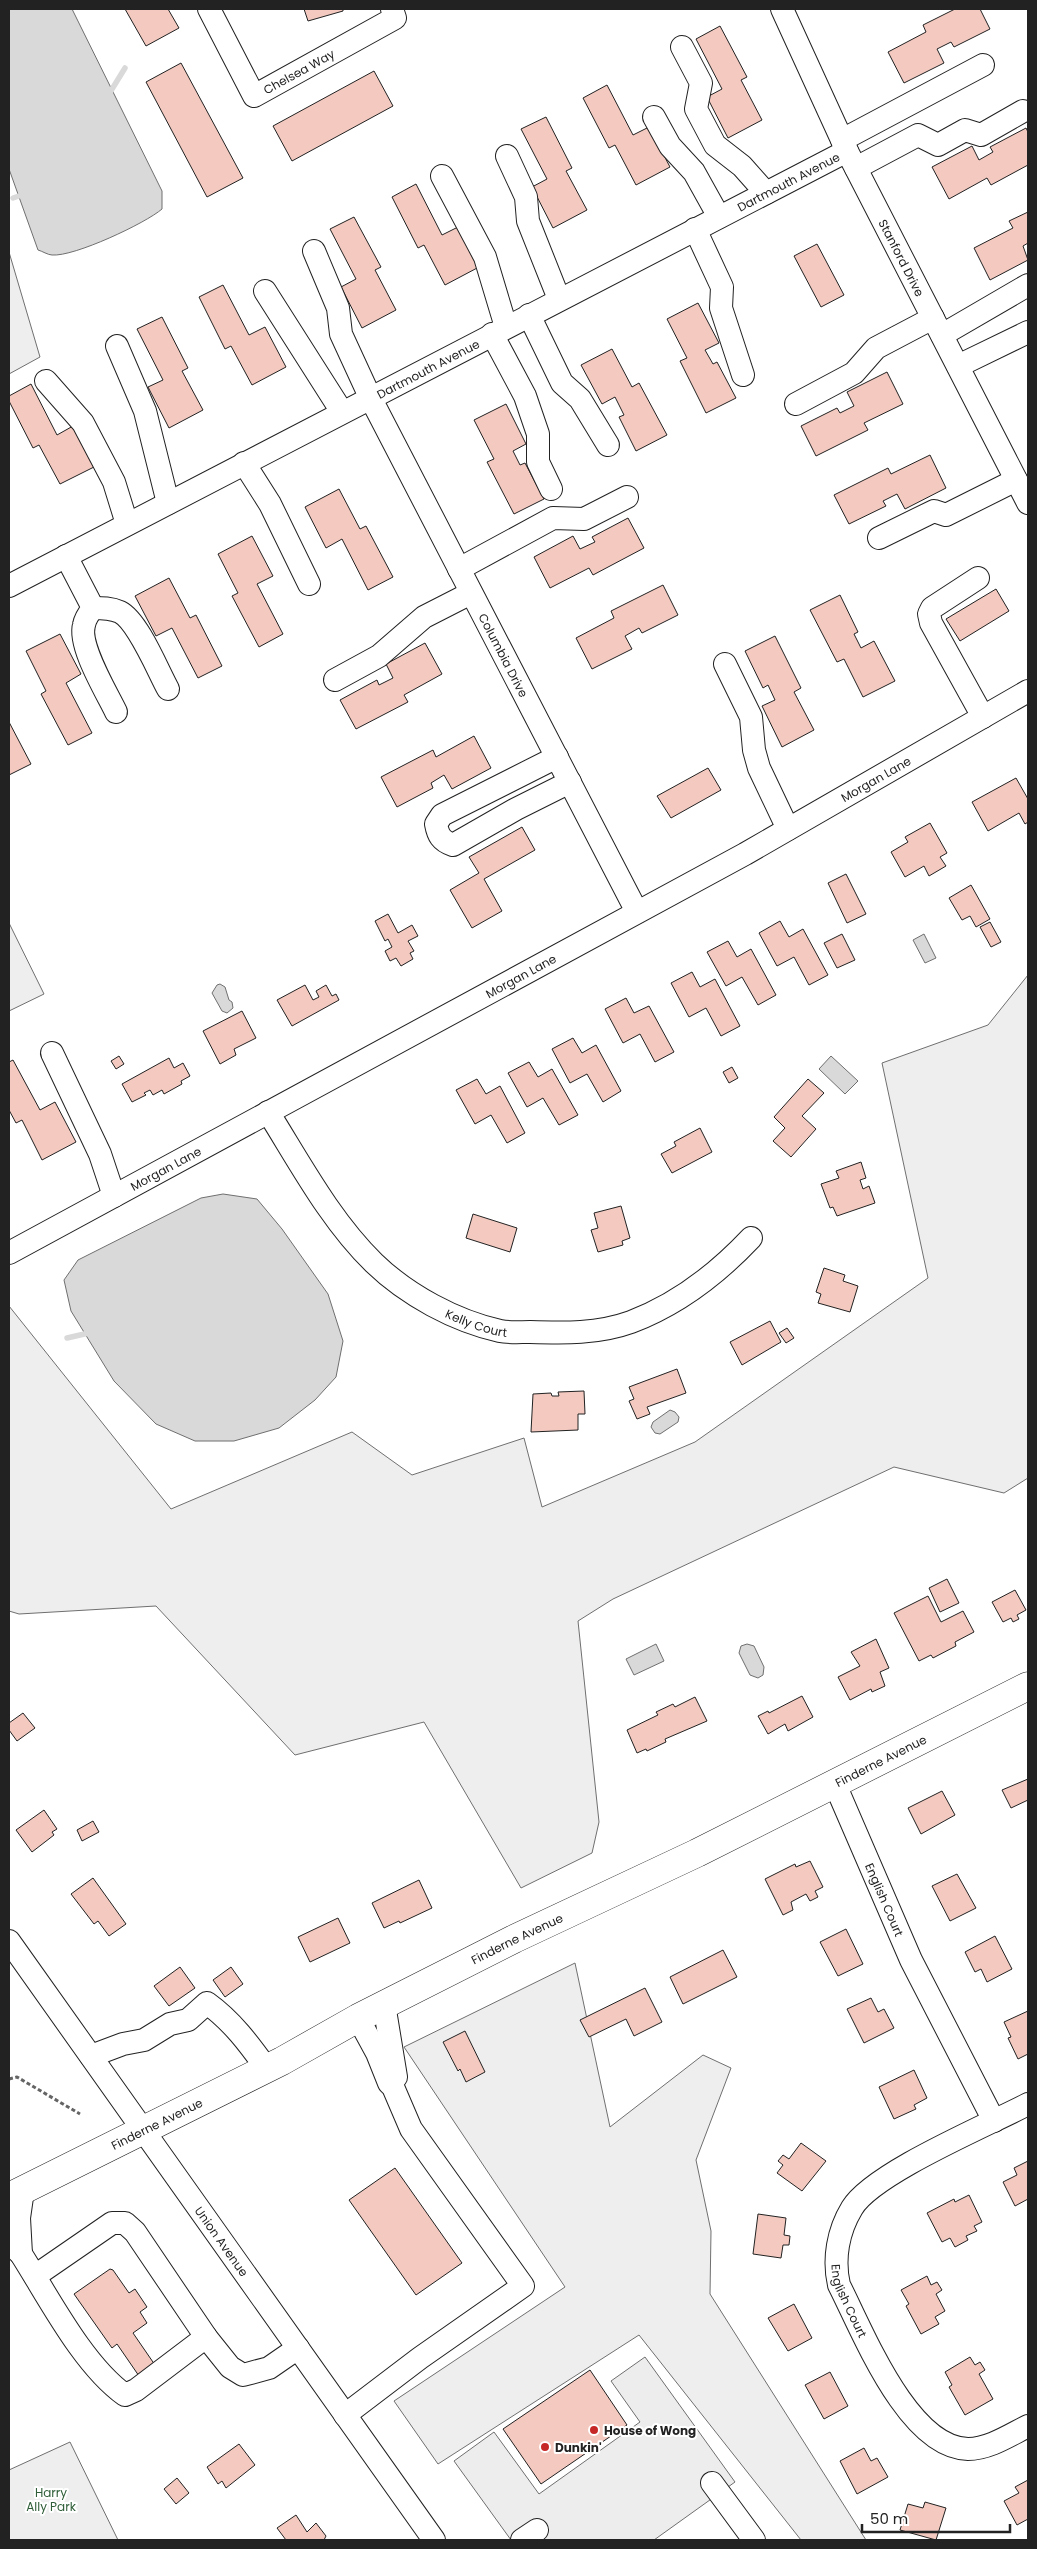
<svg xmlns="http://www.w3.org/2000/svg" width="1037" height="2549" font-family="Poppins,sans-serif">
<style>
.green{fill:#eee;stroke:#6f6f6f}
.parking{fill:#ededed;stroke:#6f6f6f}
.water{fill:#d9d9d9;stroke:#6f6f6f}
.lines{fill:none;stroke-linecap:round;stroke-linejoin:round}
.stream{stroke:#d9d9d9;stroke-width:5.5}
.building{fill:#f3c9c0;stroke:#222}
.minor-casing{stroke:#222;stroke-width:24}
.major-casing{stroke:#222;stroke-width:29}
.path{stroke:#646464;stroke-width:3;stroke-dasharray:4 2.5;stroke-linecap:butt}
.minor{stroke:#fff;stroke-width:22}
.major{stroke:#fff;stroke-width:28}
.poi-dot{fill:#c62828;stroke:#fff;stroke-width:2}
.labels{text-anchor:middle;dominant-baseline:central;stroke-width:4;stroke-linejoin:round;paint-order:stroke}
.street-label{font-size:12px;fill:#222;stroke:#fff}
.poi-label{font-size:12px;font-weight:bold;fill:#222;stroke:#fff;text-anchor:start}
.park-label{font-size:12px;fill:#2f5e38;stroke:#fff}
</style>
<rect width="100%" height="100%" fill="#fff"/>
<path class="green" d="M9,252l31,105 -31,17z
M9,923l35,71 -35,17z
M1028,975v503l-24,15 -110,-26 -281,132 -35,22 21,201 -7,31 -71,35 -97,-166 -129,33 -139,-149 -137,8 -10,-3v-305l162,203 181,-77 60,43 112,-37 18,69 153,-65 233,-164 -46,-215 106,-38z
M575,1963l35,164 93,-72 28,13 -35,92 15,71 -1,63 156,246h-65l-162,-205 -201,129 -44,-63 171,-114 -161,-240z
M70,2442l48,98h-109v-70z"/>
<path class="parking" d="M645,2357l90,125 -81,58h-143l-57,-79 40,-29 45,62 101,-72 -29,-41z"/>
<path class="water" d="M9,9h63l90,182v18c-16,14 -88,48 -110,46 -4,0 -10,-4 -14,-5l-29,-81z
M924,934l12,24 -11,5 -12,-23z
M220,984l5,3 4,13 3,2 1,6 -6,5 -5,-2 -10,-18 5,-8z
M831,1056l27,25 -13,13 -26,-25z
M223,1194l34,5 25,30 46,65 15,47 -7,36 -21,23 -36,28 -45,13h-39l-39,-17 -42,-43 -43,-70 -7,-31 14,-20 123,-62z
M670,1410l5,2 4,5 -1,5 -18,12 -5,-1 -4,-6 2,-5z
M656,1644l8,17 -30,14 -8,-16z
M747,1644l7,2 10,21 -1,8 -5,3 -8,-3 -11,-22 2,-7z"/>
<g class="lines">
<path class="stream" d="M109,94l16,-26
M13,198l12,-4
M67,1338l26,-6"/>
</g>
<path class="building" d="M125,9h43l11,19 -33,18z
M304,9h39v2l-35,10z
M955,9h25l10,20 -36,18 -3,-5 -14,7 7,14 -40,20 -16,-31 38,-20 -3,-7z
M720,26l27,51 -6,3 21,40 -34,18 -21,-41 15,-8 -26,-50z
M181,63l62,115 -36,19 -61,-115z
M374,71l19,35 -101,55 -19,-35z
M607,85l26,50 16,-8 21,40 -34,18 -21,-40 -6,3 -26,-50z
M546,117l26,51 -6,3 21,39 -34,18 -21,-41 15,-8 -26,-50z
M1026,128l2,4v33l-37,20 -4,-7 -38,21 -17,-32 40,-21 7,14 14,-8 -3,-5z
M416,184l26,51 16,-8 21,40 -34,18 -21,-40 -6,3 -26,-51z
M1028,212v31l-5,3 5,14 -38,20 -16,-32 39,-20 -4,-7z
M354,217l27,50 -6,3 21,40 -34,18 -21,-41 15,-8 -26,-50z
M817,244l27,51 -23,12 -27,-51z
M223,285l26,50 16,-8 21,40 -34,18 -21,-39 -6,3 -26,-52z
M698,303l21,40 -14,7 8,14 4,-2 19,36 -30,15 -26,-52 7,-3 -20,-39z
M162,317l26,51 -6,3 21,39 -34,18 -21,-41 15,-7 -26,-51z
M612,349l20,38 7,-4 28,52 -31,16 -17,-34 5,-2 -9,-18 -13,7 -21,-39z
M887,372l16,32 -39,19 4,7 -52,26 -15,-30 36,-18 3,5 14,-7 -7,-14z
M31,384l26,51 16,-9 21,41 -34,17 -21,-39 -6,3 -24,-47v-5z
M506,404l20,40 -13,7 7,14 5,-2 19,36 -30,15 -27,-52 7,-3 -20,-39z
M930,455l16,33 -41,21 -8,-15 -14,7 3,5 -37,18 -15,-29 54,-27 3,6z
M339,489l21,40 6,-3 27,51 -25,13 -26,-51 -16,9 -21,-41z
M628,518l16,30 -51,27 -4,-7 -39,20 -16,-31 39,-21 7,13 15,-7 -3,-5z
M252,536l21,40 -16,8 26,50 -24,13 -27,-51 6,-3 -20,-39z
M169,578l21,40 6,-3 26,51 -24,12 -26,-50 -16,8 -21,-40z
M663,585l15,30 -36,18 -3,-5 -14,8 7,13 -40,20 -16,-31 38,-20 -3,-7z
M996,589l13,22 -49,30 -14,-22z
M840,595l18,37 -4,2 7,14 13,-7 21,40 -32,16 -19,-38 -7,3 -27,-52z
M60,634l21,40 -15,9 26,50 -24,12 -27,-51 5,-3 -20,-40z
M775,636l26,52 -7,4 20,38 -32,17 -20,-41 13,-6 -7,-15 -5,3 -18,-37z
M425,643l17,31 -38,21 4,7 -52,27 -16,-29 37,-20 2,5 14,-7 -7,-14z
M9,722l22,42 -22,11z
M474,736l17,32 -39,21 -8,-14 -13,8 2,5 -36,19 -16,-30 52,-27 3,7z
M708,768l13,22 -50,28 -14,-22z
M1016,778l12,21v23l-3,2 -6,-11 -31,18 -16,-29z
M930,823l17,30 -7,4 6,9 -17,10 -5,-10 -19,11 -14,-25 17,-10 -3,-5z
M522,827l13,23 -51,29 18,32 -30,17 -22,-38 29,-17 -10,-16z
M846,874l20,40 -19,9 -19,-40z
M971,885l19,34 -14,8 -6,-11 -8,4 -13,-22z
M388,914l10,19 14,-8 6,11 -10,5 6,10 -4,2 3,6 -12,7 -5,-8 -6,3 -5,-10 7,-4 -4,-8 -3,2 -10,-20z
M780,921l9,16 14,-8 25,46 -19,10 -15,-28 -17,9 -18,-33z
M990,922l11,20 -10,5 -11,-20z
M842,934l13,26 -18,8 -13,-25z
M728,941l9,16 14,-8 25,46 -18,10 -16,-28 -16,9 -19,-34z
M692,972l8,15 15,-8 25,47 -19,10 -15,-28 -17,9 -18,-34z
M305,985l8,15 6,-3 -3,-6 10,-6 6,11 4,-2 3,6 -47,26 -15,-26z
M626,998l8,15 15,-7 25,46 -19,10 -15,-28 -17,9 -18,-34z
M242,1011l14,27 -22,11 2,6 -16,9 -17,-33z
M573,1038l9,15 14,-8 25,46 -18,11 -16,-28 -17,9 -18,-34z
M119,1056l5,8 -8,5 -5,-8z
M169,1058l5,10 9,-5 7,13 -9,5 1,3 -18,10 -2,-4 -9,5 -3,-5 -6,3 2,2 -14,7 -10,-18z
M13,1060l27,50 15,-8 21,40 -34,18 -20,-40 -6,3 -7,-13v-48z
M529,1062l9,15 14,-8 26,46 -19,10 -16,-27 -16,9 -19,-34z
M732,1067l6,11 -9,5 -6,-11z
M477,1079l9,15 14,-8 25,47 -18,10 -16,-28 -16,9 -19,-34z
M808,1079l16,14 -22,23 14,13 -25,28 -18,-16 12,-13 -11,-11z
M700,1128l12,24 -40,21 -11,-19 15,-8 -2,-4z
M861,1162l5,16 -6,2 3,9 6,-3 6,17 -38,13 -4,-9 -3,1 -9,-24 18,-6 -3,-7z
M621,1206l9,32 -8,3 1,4 -25,7 -7,-22 7,-2 -4,-15z
M473,1214l44,14 -7,24 -44,-14z
M824,1268l21,7 -2,6 15,5 -8,26 -32,-9 3,-9 -5,-2z
M770,1321l11,21 -39,23 -12,-23z
M787,1328l7,10 -8,5 -7,-10z
M677,1369l9,24 -39,14 3,7 -13,5 -8,-18 5,-2 -5,-12z
M584,1391l1,23h-7v16l-47,2 2,-38 18,-1 1,3h7l-1,-4z
M947,1579l12,24 -19,9 -11,-24z
M1015,1590l11,20 -9,5 2,4 -6,3 -2,-4 -8,4 -11,-20z
M928,1596l13,26 22,-11 11,21 -19,10 1,4 -23,12 -2,-3 -12,6 -25,-48z
M876,1639l13,29 -9,4 5,14 -13,6 -1,-3 -21,11 -12,-23 22,-11 -9,-14z
M802,1696l11,21 -25,14 -3,-7 -17,10 -10,-18 10,-5 1,2z
M695,1697l12,24 -42,18 1,3 -19,9 -1,-2 -9,4 -10,-23 31,-15 -2,-3 17,-8 2,3z
M23,1713l12,15 -18,13 -8,-11v-7z
M1028,1779v21l-17,8 -9,-18z
M942,1791l13,24 -34,19 -13,-26z
M44,1810l13,19 -5,3 2,3 -22,17 -16,-22z
M93,1821l6,11 -17,9 -5,-11z
M810,1861l13,26 -8,4 3,6 -8,4 -4,-7 -15,8 2,8 -10,5 -18,-36 30,-15 1,3z
M957,1874l19,34 -26,13 -18,-35z
M93,1878l33,46 -17,12 -11,-15 -4,3 -23,-30z
M419,1880l13,28 -32,15 -1,-2 -15,7 -12,-25z
M338,1918l12,25 -40,19 -12,-25z
M846,1929l17,35 -25,12 -18,-34z
M995,1936l17,33 -25,13 -6,-13 -6,3 -10,-20z
M723,1950l14,27 -54,27 -13,-27z
M180,1967l15,21 -26,18 -15,-20z
M231,1967l12,17 -18,13 -12,-17z
M645,1988l17,34 -28,14 -8,-17 -37,18 -9,-17z
M871,1998l7,14 6,-3 10,19 -30,15 -17,-34z
M1028,2011v43l-10,5 -10,-21 3,-1 -7,-15z
M465,2031l20,41 -19,10 -6,-13 -2,2 -15,-29z
M914,2070l13,28 -13,7 2,4 -22,10 -15,-32z
M801,2143l25,18 -24,30 -25,-18 6,-8 -5,-4 5,-6 6,4z
M1028,2161v38l-13,7 -12,-24 14,-7 -3,-7z
M395,2168l67,95 -46,32 -67,-95z
M969,2195l13,27 -8,4 3,5 -11,5 2,4 -13,7 -5,-9 -8,4 -15,-29 27,-14 1,3z
M758,2214l28,4 -2,17 6,1 -1,9h-6l-2,13 -28,-4z
M110,2269l3,1 16,23 6,-4 12,18 -7,5 7,11 -14,10 22,32 -16,11 -22,-32 -5,4 -38,-54z
M927,2276l4,9 6,-3 5,8 -6,4 9,17 -10,6 4,7 -18,10 -15,-28 3,-2 -8,-14z
M794,2304l18,34 -24,13 -20,-33z
M970,2357l5,8 5,-3 5,8 -6,4 14,25 -28,16 -16,-28 3,-2 -7,-13z
M590,2370l37,55 -86,59 -38,-55z
M830,2372l18,34 -24,13 -19,-34z
M239,2444l16,21 -29,23 -4,-7 -4,3 -11,-17z
M864,2448l7,13 6,-3 11,19 -31,17 -17,-33z
M177,2478l12,15 -13,11 -12,-15z
M1028,2480v39l-11,6 -13,-24 15,-8 -4,-6z
M925,2502l21,6 -10,32 -36,-10 8,-26 15,4z
M296,2515l11,17 9,-9 10,13 -2,4h-38l-9,-12z"/>
<g class="lines">
<defs>
<g id="minor">
<path id="s1" d="M209,9l45,87 141,-78 -3,-9"/>
<path id="s2" d="M782,9l65,142 181,352"/>
<path d="M682,47l19,36 -5,26 19,36 27,21 24,27"/>
<path d="M654,117l16,29 24,26 25,45"/>
<path d="M842,140l141,-75"/>
<path d="M507,156l19,41 2,24 31,78"/>
<path d="M856,168l62,-33 20,10 27,-15 16,5 42,-24"/>
<path d="M442,176l43,81 21,70"/>
<path d="M695,229l27,58 -1,21 22,67"/>
<path id="s3" d="M314,251l24,57 3,26 29,63 267,515"/>
<path d="M265,291l77,121"/>
<path d="M529,315l33,68 18,16 28,46"/>
<path d="M492,334l33,62 13,38v28l13,27"/>
<path d="M942,335l86,-50"/>
<path d="M117,346l28,65 23,92"/>
<path d="M958,366l70,-34"/>
<path d="M46,381l37,42 31,59 13,42"/>
<path d="M796,404l58,-31 22,-25 57,-30"/>
<path d="M244,463l26,41 39,80"/>
<path d="M879,538l55,-27 12,4 70,-35"/>
<path d="M66,556l27,52c-4,5 -8,11 -9,17 -6,21 23,68 32,87"/>
<path d="M459,569l94,-51 31,1 43,-22"/>
<path d="M978,578l-46,30 -3,6 2,9 52,94"/>
<path id="s4" d="M9,586l838,-435"/>
<path d="M93,608c9,0 18,0 27,4 18,9 38,59 48,77"/>
<path d="M725,664l26,53 3,33 5,18 29,61"/>
<path d="M335,680l44,-24 45,-39 47,-24"/>
<path d="M557,757l-115,58 -6,9c2,11 5,17 17,21l63,-36 54,-27"/>
<path d="M52,1053l48,101 14,42"/>
<path id="s5" d="M268,1112c32,51 62,108 106,151 33,32 81,58 126,68 9,2 20,1 30,1 34,1 68,2 101,-10 45,-17 87,-49 120,-84"/>
<path id="s6" d="M9,1253l736,-399 283,-163"/>
<path id="s7" d="M834,1782l77,178 83,161"/>
<path id="s8" d="M9,1941l425,599"/>
<path d="M384,2004l12,73"/>
<path d="M91,2056l32,-12 21,-4 26,-16 18,-4 19,-17c25,18 42,41 60,66"/>
<path id="s9" d="M1028,2104c-40,21 -155,69 -176,104 -14,23 -19,51 -13,77 24,47 69,163 129,164 21,0 42,-14 60,-23"/>
<path d="M9,2243l12,11c28,44 62,111 104,141l11,-5 70,-53"/>
<path d="M21,2254l-2,-36 4,-28"/>
<path d="M35,2276l77,-53h13l10,9 71,105 24,30 13,8 26,-7 29,-20"/>
<path d="M345,2415l75,-57 103,-72 -112,-157 -18,-42 -4,-4 -12,-30 -19,-35"/>
<path d="M712,2483l42,57"/>
<path d="M522,2540l15,-10"/>
</g>
<g id="major">
<path id="s10" d="M9,2197l273,-136 76,-43 156,-79 183,-86 331,-167"/>
</g>
</defs>
<use href="#minor" class="minor-casing"/>
<use href="#major" class="major-casing"/>
<path class="path" d="M9,2079l8,-2 63,37"/>
<use href="#minor" class="minor"/>
<use href="#major" class="major"/>
</g>
<g class="poi-dot">
<circle cx="594" cy="2430" r="5"/>
<circle cx="545" cy="2447" r="5"/>
</g>
<g class="labels">
<g class="street-label">
<text stroke="none"><textPath href="#s1" startOffset="149">Chelsea Way</textPath></text>
<text stroke="none"><textPath href="#s4" startOffset="878">Dartmouth Avenue</textPath></text>
<text stroke="none"><textPath href="#s2" startOffset="276">Stanford Drive</textPath></text>
<text stroke="none"><textPath href="#s4" startOffset="472">Dartmouth Avenue</textPath></text>
<text stroke="none"><textPath href="#s3" startOffset="448">Columbia Drive</textPath></text>
<text stroke="none"><textPath href="#s6" startOffset="988">Morgan Lane</textPath></text>
<text stroke="none"><textPath href="#s6" startOffset="582">Morgan Lane</textPath></text>
<text stroke="none"><textPath href="#s6" startOffset="178">Morgan Lane</textPath></text>
<text stroke="none"><textPath href="#s5" startOffset="305">Kelly Court</textPath></text>
<text stroke="none"><textPath href="#s10" startOffset="975">Finderne Avenue</textPath></text>
<text stroke="none"><textPath href="#s7" startOffset="128">English Court</textPath></text>
<text stroke="none"><textPath href="#s10" startOffset="570">Finderne Avenue</textPath></text>
<text stroke="none"><textPath href="#s10" startOffset="165">Finderne Avenue</textPath></text>
<text stroke="none"><textPath href="#s8" startOffset="368">Union Avenue</textPath></text>
<text stroke="none"><textPath href="#s9" startOffset="304">English Court</textPath></text>
</g>
<g class="poi-label">
<text x="604" y="2430">House of Wong</text>
<text x="555" y="2447">Dunkin'</text>
</g>
<g class="park-label">
<text x="51" y="2492">Harry<tspan x="51" dy="14">Ally Park</tspan></text>
</g>
</g>
<rect width="1037" height="2549" fill="none" stroke="#222222" stroke-width="20"/>
<path d="M862 2524v8h148v-8" fill="none" stroke="#222222" stroke-width="2.5"/>
<text x="870" y="2524" font-size="15" fill="#222222" stroke="#ffffff" stroke-width="4" paint-order="stroke">50 m</text>
</svg>
